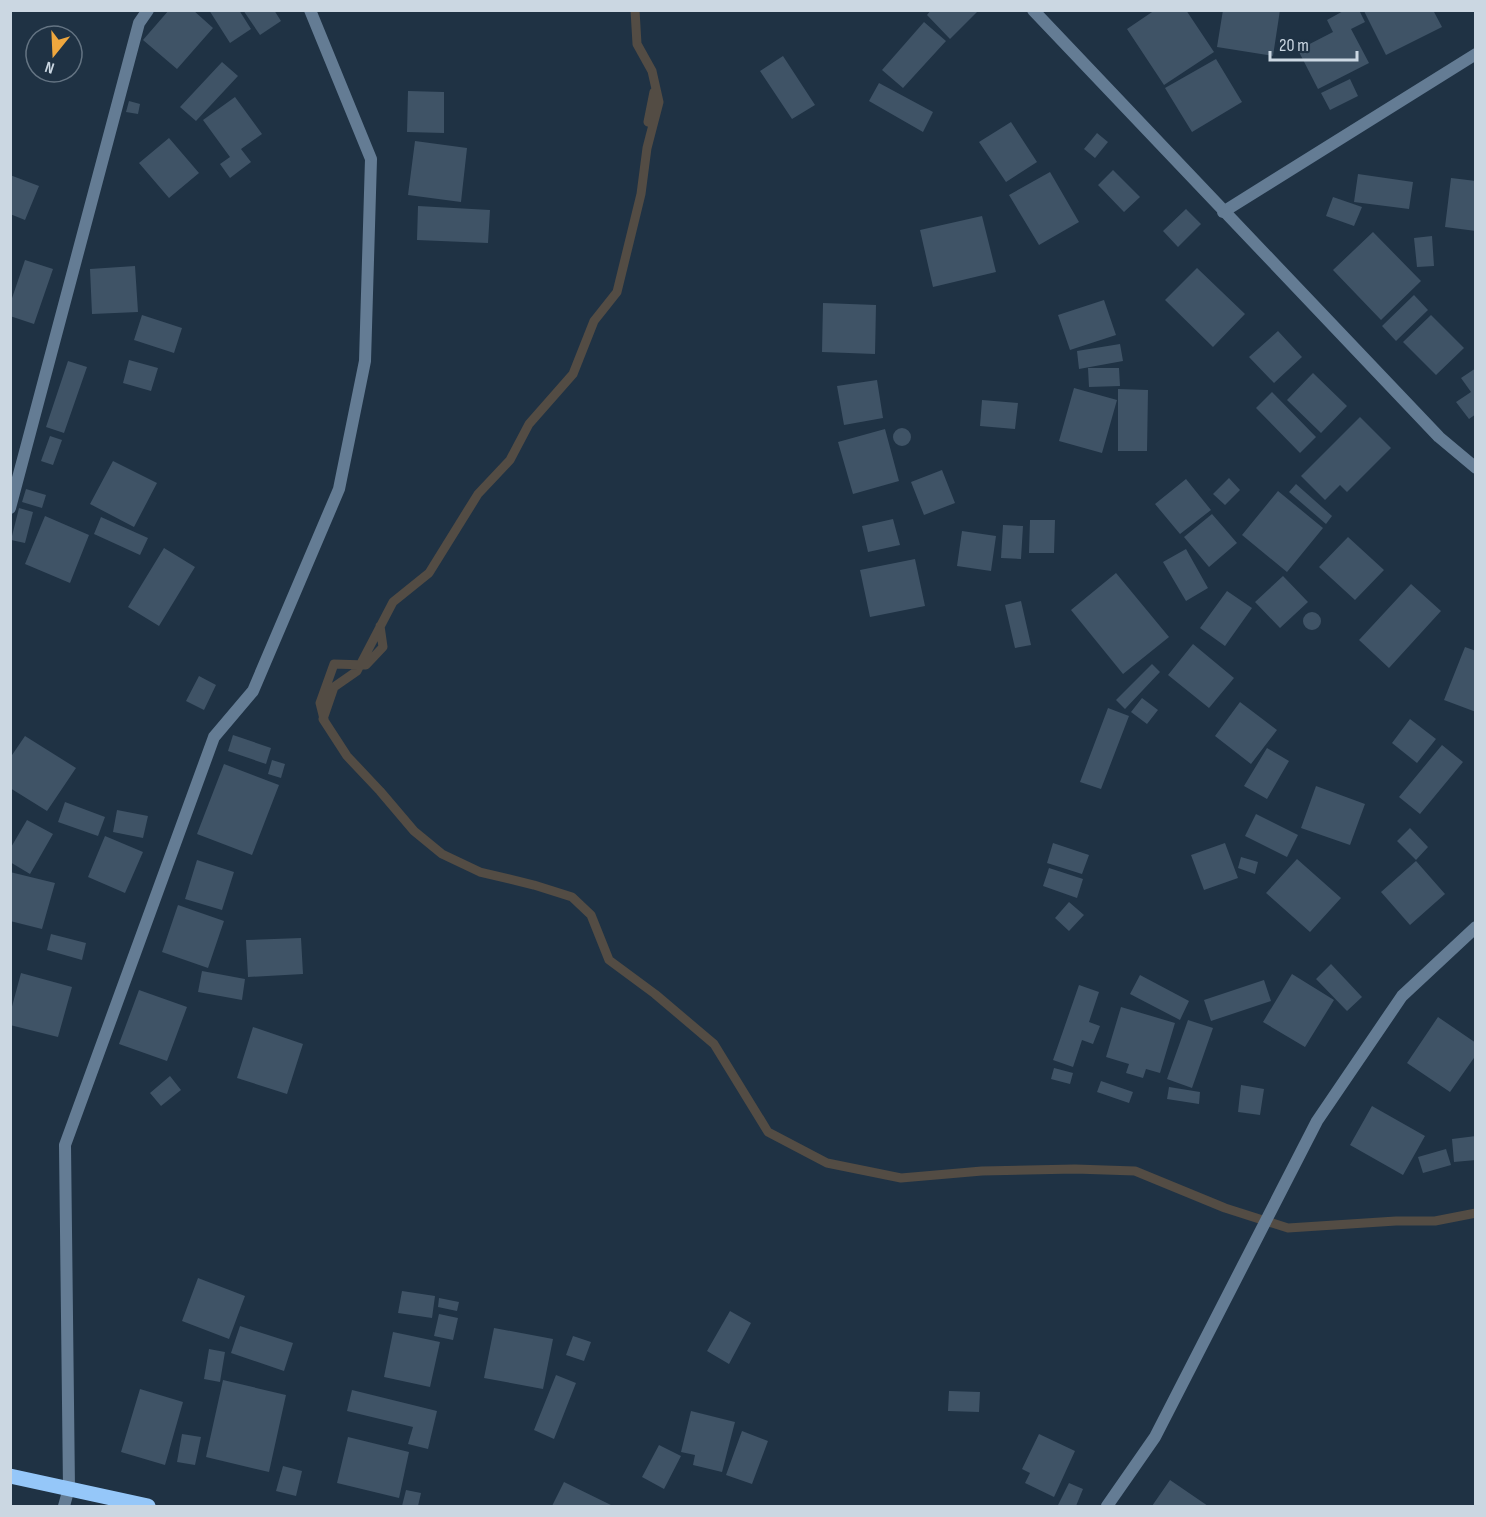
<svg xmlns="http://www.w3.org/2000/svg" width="1486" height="1517" font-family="'Sofia Sans Condensed',sans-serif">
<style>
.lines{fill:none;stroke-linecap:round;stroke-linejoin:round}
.stream{stroke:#534c44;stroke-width:9}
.building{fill:#3f5366}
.minor{stroke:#647c94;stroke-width:12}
.primary{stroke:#95c7f9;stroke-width:15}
</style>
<rect width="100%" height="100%" fill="#1f3244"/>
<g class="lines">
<path class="stream" d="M635,10l2,34 15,27 7,31 -12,46 -6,46 -24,98 -23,29 -21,53 -44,50 -19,36 -32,34 -49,79 -36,29 -36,69 -23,16 -11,32 24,37 33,35 34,40 28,23 38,18 54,13 38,12 19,18 18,45 46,34 59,50 54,88 59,31 74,15 81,-7 93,-2 60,2 90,37 63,20 108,-7h39l41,-8
M648,122l6,-30
M324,719l-4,-16 14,-39 32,1 17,-18 -3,-21"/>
</g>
<path class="building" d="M169,10h24l20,18 -36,41 -34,-29z
M209,10h30l12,19 -21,14z
M243,10h31l7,11 -21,14z
M931,10h48l-29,29 -23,-24z
M1155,10h31l28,42 -50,33 -37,-56z
M1223,10h57l-7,46 -56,-9z
M1345,10h14l6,12 -14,7 18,34 -51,26 -20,-39 35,-18 -6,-12z
M1366,10h67l9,17 -56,28 -22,-44z
M924,22l22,19 -43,47 -21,-18z
M783,56l32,49 -23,14 -32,-48z
M1216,59l26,43 -50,30 -27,-44z
M222,62l16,14 -42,45 -16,-14z
M1350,79l8,17 -28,14 -9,-17z
M879,83l54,29 -10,20 -54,-31z
M408,91l36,1v41l-37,-1z
M235,97l27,37 -21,15 10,13 -21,16 -10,-14 10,-7 -27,-37z
M129,101l11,3 -2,10 -12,-2z
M1011,122l26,40 -31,20 -27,-40z
M1097,133l11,9 -13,16 -11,-9z
M169,138l30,35 -30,25 -30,-35z
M415,141l52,7 -6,54 -53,-7z
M1113,170l27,27 -16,15 -26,-27z
M1050,172l29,50 -40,23 -30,-50z
M1358,174l55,8 -4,27 -55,-7z
M10,175l29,11 -14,34 -15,-6z
M1451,178l25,3v50l-31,-4z
M1333,197l29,10 -8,19 -28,-10z
M418,206l72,4 -2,33 -71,-3z
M1186,209l15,15 -23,23 -15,-16z
M982,216l14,56 -63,15 -13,-57z
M1373,232l48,49 -40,39 -48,-50z
M1432,236l2,30 -17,1 -3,-29z
M25,260l28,9 -19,55 -24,-8v-12z
M135,266l3,46 -46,2 -2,-45z
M1197,268l48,46 -32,33 -48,-47z
M1414,295l14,15 -32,31 -14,-15z
M1104,300l12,35 -46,15 -12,-35z
M823,303l53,2 -1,49 -53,-2z
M142,315l40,13 -8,25 -40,-13z
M1431,315l33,33 -28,27 -33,-33z
M1278,331l24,26 -28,26 -25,-26z
M1120,344l3,17 -44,8 -2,-18z
M129,360l29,8 -7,23 -28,-8z
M68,361l19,6 -23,66 -18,-6z
M1088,368h31l1,18 -31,1z
M1476,368v46l-7,5 -13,-17 15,-10 -10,-14z
M1313,373l34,33 -26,27 -34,-33z
M877,380l6,38 -39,7 -7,-39z
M1074,388l43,12 -15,53 -43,-12z
M1118,389l30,1 -1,61h-29z
M1272,392l44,45 -16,16 -44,-45z
M982,400l36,3 -3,26 -35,-3z
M1360,417l31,31 -44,44 -7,-7 -15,15 -24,-24z
M893 437a9 9 0 1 1 18 0a9 9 0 1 1-18 0Z
M885,429l14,52 -46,13 -15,-52z
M50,436l12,4 -9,25 -12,-4z
M113,461l44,22 -23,44 -44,-23z
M942,470l13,33 -31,12 -13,-33z
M1229,478l11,12 -15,15 -12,-11z
M1186,479l25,31 -31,24 -25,-30z
M1296,484l36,32 -6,8 -37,-32z
M26,489l20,6 -4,13 -20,-6z
M1278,491l45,37 -36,44 -45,-37z
M19,508l14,4 -8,31 -14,-3z
M1212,514l25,29 -28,24 -25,-30z
M45,516l44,19 -19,48 -45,-19z
M101,517l47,21 -8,17 -46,-21z
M893,519l7,26 -32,7 -6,-26z
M1030,520h25l-1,33h-25z
M1003,525l20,1 -2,33 -20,-1z
M962,531l34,5 -5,35 -34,-5z
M1348,537l36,33 -29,30 -36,-33z
M164,548l31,19 -36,59 -31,-19z
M1186,549l22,39 -22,13 -23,-39z
M915,559l10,47 -55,11 -10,-47z
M1116,573l53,64 -46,37 -52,-64z
M1283,576l25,26 -28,26 -25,-26z
M1411,584l30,27 -52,57 -30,-28z
M1227,591l25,17 -27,38 -25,-18z
M1021,601l10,44 -16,3 -10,-43z
M1303 621a9 9 0 1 1 18 0a9 9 0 1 1-18 0Z
M1193,644l41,34 -25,30 -41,-33z
M1465,647l11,4v61l-32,-12z
M1152,664l8,8 -35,37 -9,-9z
M199,676l17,9 -12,25 -18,-9z
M1142,698l16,12 -11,14 -16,-12z
M1240,702l37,28 -26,34 -36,-28z
M1108,708l21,8 -28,73 -21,-7z
M1410,719l26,20 -19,24 -25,-20z
M233,735l38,13 -5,16 -38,-13z
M25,736l51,32 -29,43 -37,-23v-30z
M1442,745l21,17 -43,52 -21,-17z
M1267,748l22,13 -22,38 -23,-13z
M272,760l13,4 -4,14 -13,-4z
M224,764l55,21 -27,70 -55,-21z
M1316,786l49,18 -15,41 -49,-17z
M65,802l40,15 -7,19 -40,-14z
M117,810l31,6 -5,22 -30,-6z
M1256,814l42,21 -11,22 -42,-21z
M27,820l26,14 -23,40 -20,-12v-13z
M1410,828l18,19 -12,13 -19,-19z
M105,836l38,16 -18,41 -37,-16z
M1053,843l36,12 -7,19 -35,-11z
M1225,843l13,35 -34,12 -13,-35z
M1241,857l17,5 -3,12 -17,-6z
M1297,859l44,39 -31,34 -44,-39z
M197,860l37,12 -12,38 -37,-11z
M1416,861l29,33 -35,31 -29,-33z
M1049,868l34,11 -6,19 -34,-12z
M10,872l45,11 -13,46 -32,-8z
M1069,902l15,13 -15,16 -14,-13z
M178,905l46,16 -16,47 -46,-16z
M51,934l35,9 -4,17 -35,-10z
M301,938l2,36 -55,3 -2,-37z
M1331,964l31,33 -15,14 -31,-32z
M202,971l43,8 -3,21 -44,-8z
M21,973l51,14 -14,50 -48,-12v-11z
M1292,974l42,26 -29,47 -42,-25z
M1140,975l49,26 -9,19 -50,-26z
M1264,980l7,21 -60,20 -7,-21z
M1079,985l20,7 -10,30 11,4 -7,18 -11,-4 -9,27 -20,-7z
M139,990l48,17 -20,54 -48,-17z
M1121,1007l54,16 -15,50 -14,-4 -3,9 -17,-5 3,-9 -23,-7z
M1438,1017l38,26v12l-26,37 -43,-29z
M1188,1020l25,8 -21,60 -25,-9z
M253,1027l50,17 -16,50 -50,-16z
M1054,1068l19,5 -3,11 -19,-5z
M170,1076l11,14 -20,16 -11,-13z
M1101,1081l32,11 -4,11 -32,-11z
M1241,1085l23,4 -4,26 -22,-3z
M1169,1087l31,5 -1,12 -32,-5z
M1372,1106l53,30 -22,39 -53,-30z
M1476,1136v24l-22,2 -2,-23z
M1446,1149l5,16 -28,8 -5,-16z
M198,1278l47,18 -16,43 -47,-18z
M402,1291l33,5 -3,22 -34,-5z
M439,1298l20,4 -2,9 -19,-4z
M730,1311l21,12 -22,41 -22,-13z
M439,1314l19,4 -5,22 -19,-4z
M240,1326l53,17 -9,28 -53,-18z
M494,1328l59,11 -10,50 -59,-11z
M393,1332l47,10 -10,45 -46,-10z
M573,1336l18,6 -7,19 -18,-6z
M209,1349l16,3 -5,30 -16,-3z
M556,1375l20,8 -22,56 -20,-9z
M223,1380l63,15 -17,77 -63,-15z
M140,1389l43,13 -18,63 -44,-13z
M352,1390l85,21 -9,38 -20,-5 5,-17 -66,-16z
M949,1391l31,1 -1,20 -31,-1z
M691,1411l44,11 -13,50 -29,-7 2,-10 -14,-3z
M742,1431l26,10 -16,43 -26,-9z
M182,1434l19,3 -6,28 -18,-3z
M1039,1434l36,17 -21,46 -29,-14 5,-10 -8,-4z
M348,1437l61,15 -10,46 -62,-15z
M659,1445l22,11 -17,33 -22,-12z
M283,1466l19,5 -6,25 -20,-5z
M1170,1480l38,26h-56z
M564,1482l49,24h-61z
M1069,1483l14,6 -7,17h-14l-4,-1z
M406,1490l15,3 -3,13h-16z"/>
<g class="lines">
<path class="minor" d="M1033,10l406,427 37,31
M1223,212l253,-158
M10,508l129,-485 9,-13
M64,1506l5,-18 -4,-343 149,-408 39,-46 86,-202 26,-128 6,-202 -61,-149
M1107,1506l48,-69 162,-316 85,-125 74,-69"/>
<path class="primary" d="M10,1476l138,30"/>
</g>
<rect width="1486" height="1517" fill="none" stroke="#cbd7e2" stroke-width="24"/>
<g transform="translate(54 54) rotate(198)"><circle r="28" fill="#1f3244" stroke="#647483" stroke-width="1.5"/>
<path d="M0-4.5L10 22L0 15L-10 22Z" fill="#efa73e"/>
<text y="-9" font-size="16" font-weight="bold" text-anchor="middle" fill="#cbd7e2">N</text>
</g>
<path d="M1270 51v9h87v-9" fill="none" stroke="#cbd7e2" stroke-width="3"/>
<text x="1279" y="51" font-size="18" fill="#cbd7e2" stroke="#1f3244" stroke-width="4.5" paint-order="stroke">20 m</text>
</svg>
